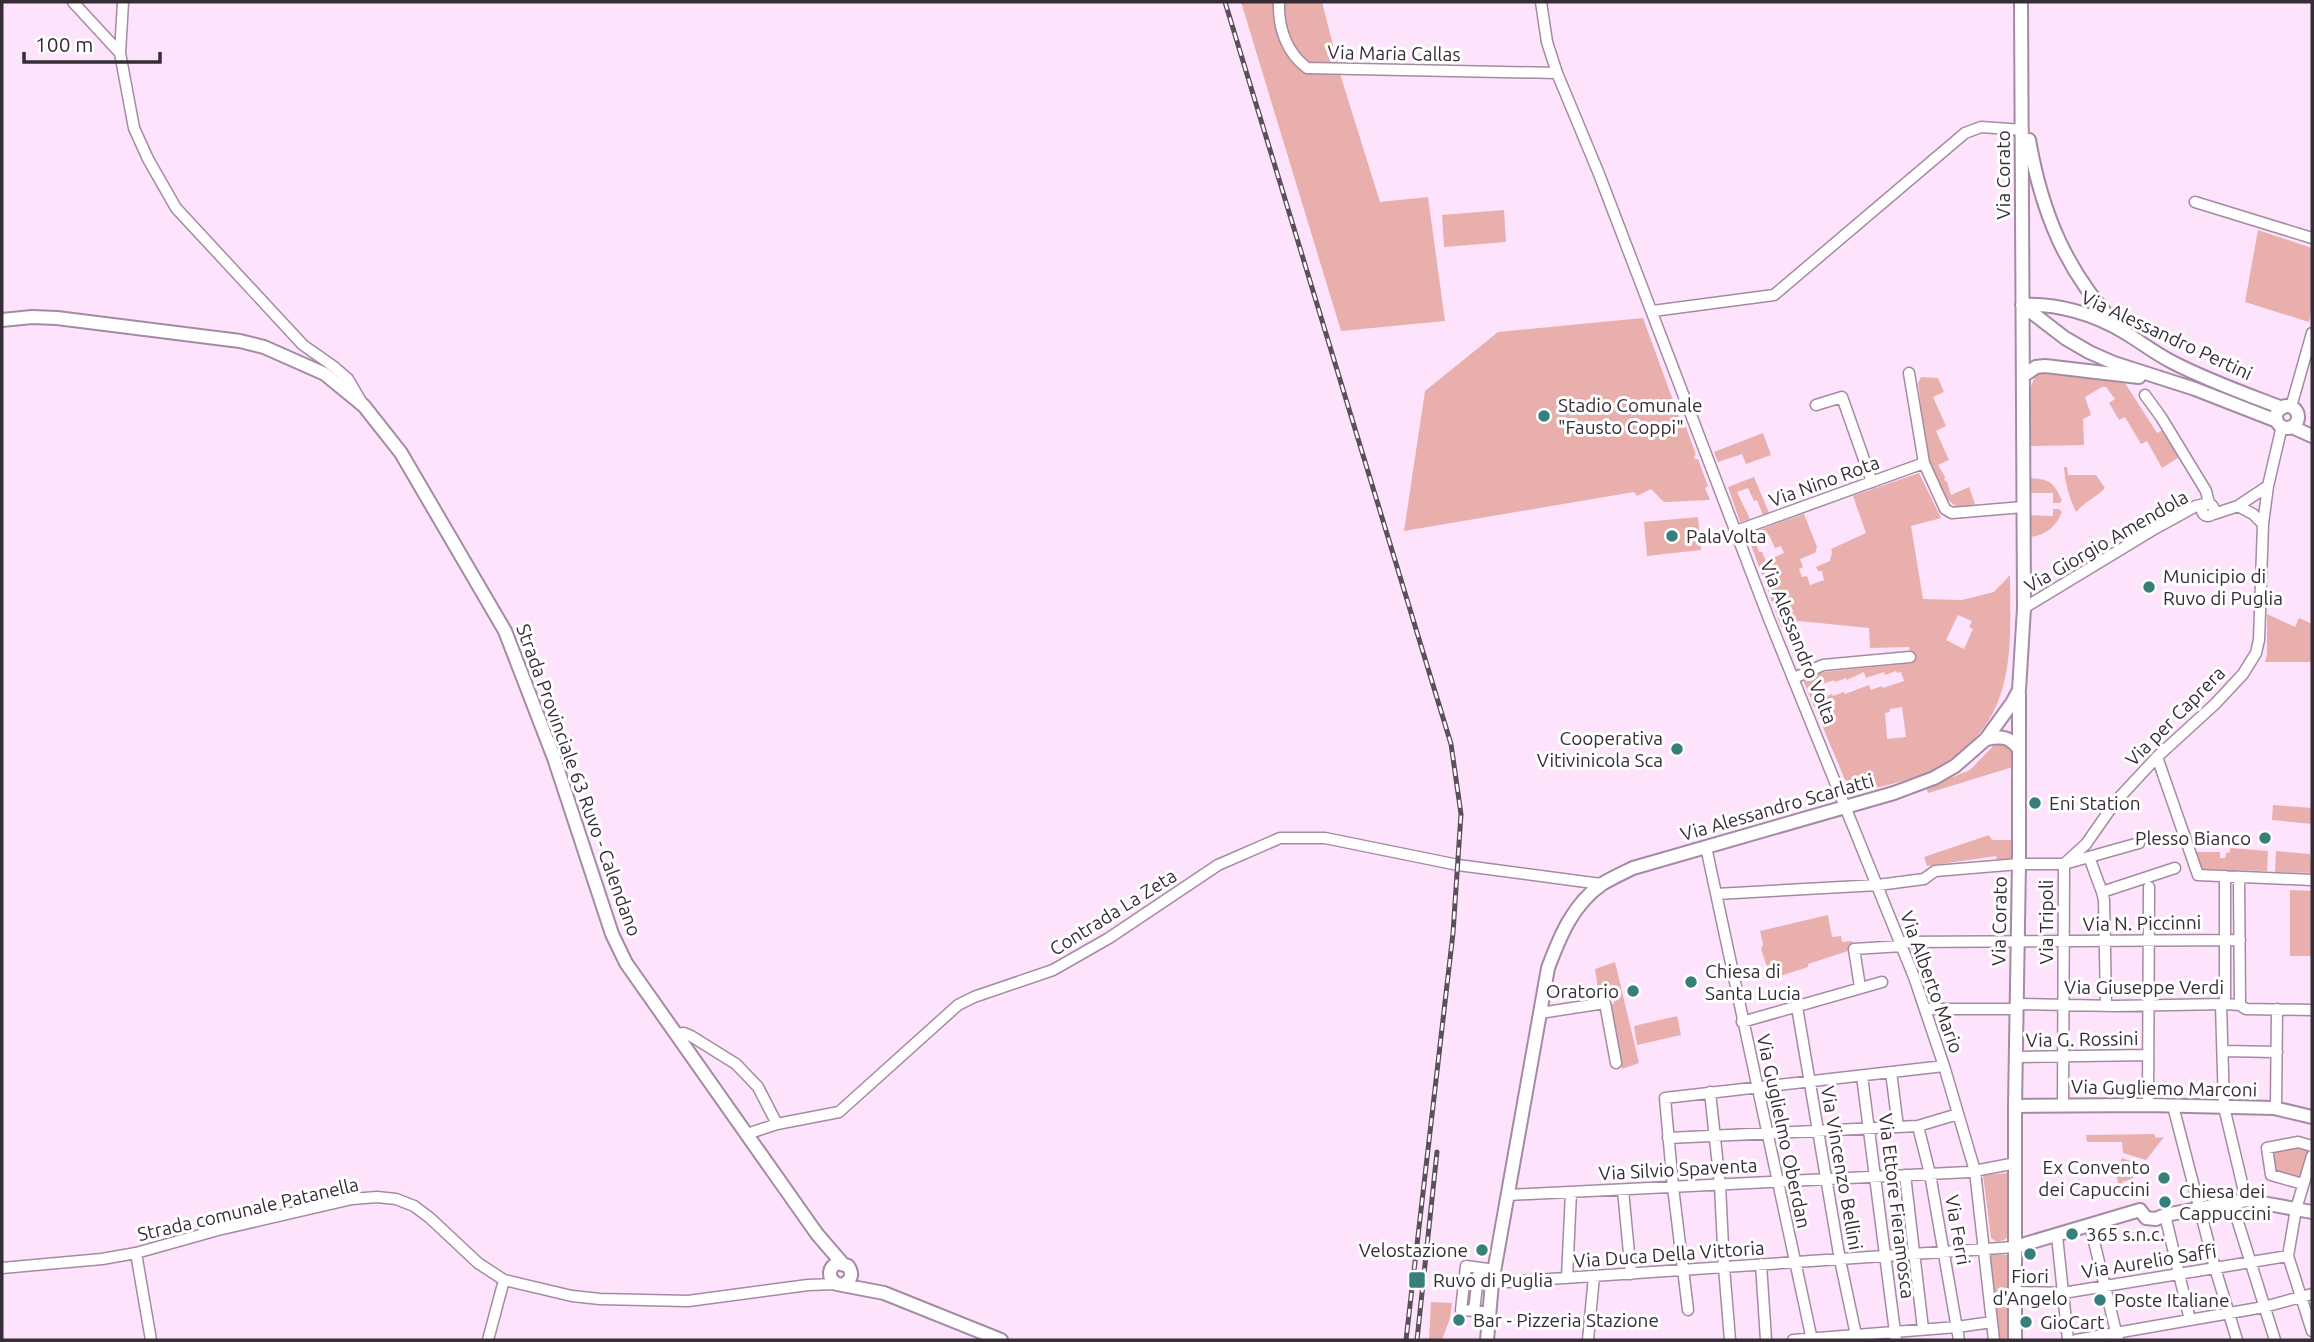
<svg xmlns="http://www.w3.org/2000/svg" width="2314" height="1342" font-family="Ubuntu,sans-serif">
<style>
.green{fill:#e8afac;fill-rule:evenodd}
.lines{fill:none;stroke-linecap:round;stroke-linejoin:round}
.minor-casing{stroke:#a48ba3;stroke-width:13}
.major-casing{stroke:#a48ba3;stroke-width:16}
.minor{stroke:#fff;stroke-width:10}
.major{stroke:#fff;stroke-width:12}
.rail-casing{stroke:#5c4f5c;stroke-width:5}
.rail{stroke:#fff;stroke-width:2.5;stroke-dasharray:8;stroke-linecap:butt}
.poi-dot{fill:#377f7d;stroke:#fff;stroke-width:2.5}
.labels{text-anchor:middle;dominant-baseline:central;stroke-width:6;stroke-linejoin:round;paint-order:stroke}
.street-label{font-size:19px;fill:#372d37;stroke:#fff}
.poi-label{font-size:19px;fill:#372d37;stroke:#fff;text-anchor:start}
</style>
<rect width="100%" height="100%" fill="#fee3fd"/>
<path class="green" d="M1241,2h81l19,75 39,125 48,-5 17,124 -104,10z
M1504,210l2,32 -62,5 -2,-32z
M2258,230l54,18v56l-3,18 -64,-20z
M1643,318l40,110 3,-1 10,28 -2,1 1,3h3l10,27 -3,2 5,12 -46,2 -13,-13 -14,7 -3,-4 -230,39 21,-140 73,-59z
M2037,373l88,10 32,50 8,-4 16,27 -19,12 -15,-27 -6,3 -16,-27 -6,3 -10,-17 6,-4 -9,-12h-4l-17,10 6,18 -8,4 1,26 -53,1v-60z
M1921,377l17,1 6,14 -11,5 13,29 -10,5 13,29 -11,5 7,12 -1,3 3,2 4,13 18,-8 6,17 -16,4c-37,-21 -35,-87 -41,-125z
M1763,433l8,22 -25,9 -4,-10 -24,8 -4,-10z
M2064,467h3l1,8h28l9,13c-9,10 -20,13 -29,24 -7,-15 -11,-29 -12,-45z
M1919,473l22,45 -30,8 12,73 39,1 32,-8 16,-17c0,63 7,129 -46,174 -14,11 -29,22 -46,27 -22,8 -45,12 -67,18l-48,-114 21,-8 89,-9 -4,-16 -39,1 -1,-20 -70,-7 -18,6 -34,-93 57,-20 13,33 -2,6 -15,6 3,8 -4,2 3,8 5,-1 3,9 14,-5 -2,-9h-4l-2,-4 14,-6 2,-9 -1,-3 35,-16 -13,-37zM1769,535l6,13 6,-2 3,7 -18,8 -4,-9h-3l-4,-11zM1958,615l14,6 -3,6 4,2 -9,20 -18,-9zM1896,671l1,2 4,-1 3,9 -21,7 -1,-2 -11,4 -2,-5 -24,9 -1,-2 -11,4 -1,-2 -11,4 -4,-12 17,-6 1,2 11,-4 1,2 17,-8 2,6 18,-6 1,3zM1902,707l4,30 -19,2 -2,-26 5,-1v-3z
M1754,477l15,36 -6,2 -6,-15 -3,1 -6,-13 -11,4 13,27 -10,3 -12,-35z
M2029,478c20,1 24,3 33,22l-2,3h-7v-10h-25z
M2053,509h6l3,3c-6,15 -17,24 -33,25l-2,-22 26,1z
M1698,517l3,33 -54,6 -3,-34z
M2267,614l28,13 4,-9 13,6v38h-47l2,-8z
M1997,742l16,6v19l-85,26 -2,-5 44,-18z
M2273,805l39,3v16l-40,-4z
M1989,835l3,5h19l2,19 -16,1 -1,-4 -69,10 -3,-9z
M2230,848l38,3 -1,20 -67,-2 -5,-17h25v6h5l1,-5 4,-1z
M2276,851l34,3 2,19 -37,-1z
M2290,890l22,1v65h-22z
M1828,915l4,22 9,-1 1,6 10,-1 2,8 -46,15v3l-37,12 -10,-30 2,-5 -3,-13z
M1615,962l24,101 -17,6 -13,-63 5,-3 -1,-12 -14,5 -4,-27z
M1677,1016l4,19 -44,10 -3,-19z
M2154,1134l2,4 8,-1 -18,23 -23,-7 -1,-11h-35l-1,-7z
M2299,1145l11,7 -8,27 -25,-7 -6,-19z
M2122,1158l20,7 -10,14 -10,3 1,5 -4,2 -3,-17z
M2008,1173v62l-2,4 -9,3 -6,-4 -8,-63z
M1990,1255h19v85h-10z
M1431,1302l21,1 -2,15 -8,22h-13z"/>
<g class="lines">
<defs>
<path id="minor" d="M73,2l47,51
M123,2l-3,51 14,75 14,31 28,49 127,137 30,21 15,13 14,24
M1279,2c-1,25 7,50 28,66l250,5
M1541,2l6,40 10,31 42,101 170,445 145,358 30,89 31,105 19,169
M2195,202l117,36
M1653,311l121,-16 191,-162 16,-6 42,3
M1909,373l15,90 21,46 7,4 71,-6
M2145,395l16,22 45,74 3,12
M1816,405l26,-8 30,85
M2291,407l21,-74
M2202 510a6 6 0 1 1 12 0a6 6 0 1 1-12 0Z
M2238,506l15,8 10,10
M2214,514l24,-8 30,-20
M1736,531l188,-68
M2024,608l132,-80 40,-22 9,-2
M1794,678l29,-13 87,-8
M2157,757l41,118 114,5
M1706,847l106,493
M2089,857l13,35 73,-24
M2239,877l1,128
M2102,892l2,8 2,106
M1716,894l162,-9 46,-6 11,-8 84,-7h45l22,-20 30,-43 41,-44 58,-53 28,-30 13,-21 3,-13 4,-116 5,-38 14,-60
M1900,942l340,-2
M1860,987l-6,-38 48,-3
M2017,1004l98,2 110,-2 15,1 6,4 66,1
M2221,1004l3,103 22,93
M2225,1004v-128
M1797,1007l43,253 16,75
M1925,1009h91
M1540,1013l65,-10 11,60
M1742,1022l140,-40
M677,1034l7,-1 7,3 45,28 22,23 19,37
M2223,1051l54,1
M2016,1057l132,-2
M1891,1072l7,55
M1862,1076l34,264
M1710,1092l10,93 4,82 6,73
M2148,1105l1,-218
M2063,1106l1,-242 75,-21
M2173,1106l42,162 22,72
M2276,1108l1,-99
M1918,1126l12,48 29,166
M747,1134l30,-10 62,-12 119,-107 16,-8 79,-27 56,-32 109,-73 62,-27h45l133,27 143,19
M1668,1138l250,-12 40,-12
M2312,1156l-16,53 -8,47 24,75
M1905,1175l18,154
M2303,1184l-32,-9 -4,-27 31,-6 14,4
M1623,1190l8,84
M1508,1195l461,-23 47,-9
M2232,1203l43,137
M2165,1215l25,105
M2090,1225l28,115
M2057,1236l11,104
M136,1253l15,87
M1761,1264l5,76
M2,1268l100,-9 34,-6 82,-23 134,-31 25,-2 19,2 18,7 16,12 48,45 26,17 68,16 28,3 88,2 120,-16 29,-1
M1567,1278l4,-86
M1492,1283l523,-36
M2015,1292l48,1 225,-37
M1688,1310l-15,-123 -8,-89 279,-32
M1474,1311l5,-43
M1490,1312l-29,-2 5,-44 29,4
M488,1340l16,-60
M1588,1340l6,-64
M1793,1340l164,-13 35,-5
M2076,1340l188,-33 48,-13"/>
<path id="major" d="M2029,140c13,74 37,131 88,186
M2022,305c35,-2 72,9 102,27 17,10 32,22 50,31 35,18 72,31 108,45
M2022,305l43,33 24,14 25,11 81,26 82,32
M2,320l30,-3 25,1 183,23 24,6 61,27 39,32 37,47 104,178 49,127 58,176 14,29 191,271 25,29
M2023,376l13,-9 9,-1 94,11
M2276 417a11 11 0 1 1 22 0a11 11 0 1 1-22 0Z
M2292,427l20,9
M1986,739c15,-3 23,-3 33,10
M2015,1106l133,-1 126,3 38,9
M2015,1247l125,-37 6,8 10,1 9,-4 81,-15 66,12
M844,1284c8,-4 9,-11 4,-18l-10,-3c-10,4 -11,15 -1,21l47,9 117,47
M1487,1340l5,-57 56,-315c12,-32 25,-64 54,-84 10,-6 21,-11 31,-16l261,-75 40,-15 21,-12 31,-27 26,-36 7,-13 5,-82 -3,-606
M2015,1340v-234l4,-242v-170"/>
</defs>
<use href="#minor" class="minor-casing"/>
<use href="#major" class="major-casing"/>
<use href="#minor" class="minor"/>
<use href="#major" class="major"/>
<defs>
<path id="rail" d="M1225,2l226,742 10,70 -8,119 -47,407
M1417,1340l20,-188"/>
</defs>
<use href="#rail" class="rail-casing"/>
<use href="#rail" class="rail"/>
</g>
<g class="poi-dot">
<circle cx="1544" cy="416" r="7"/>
<circle cx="1672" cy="536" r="7"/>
<circle cx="2149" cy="587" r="7"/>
<circle cx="1677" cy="749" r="7"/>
<circle cx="2035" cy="803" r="7"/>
<circle cx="2265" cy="838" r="7"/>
<circle cx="1691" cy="982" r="7"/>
<circle cx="1633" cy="991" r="7"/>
<circle cx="2164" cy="1178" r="7"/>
<circle cx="2165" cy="1202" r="7"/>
<circle cx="2072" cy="1234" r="7"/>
<circle cx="1482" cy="1250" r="7"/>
<circle cx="2030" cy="1254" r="7"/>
<rect x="1408" y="1271" width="18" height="18" rx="3.5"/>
<circle cx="2100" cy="1300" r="7"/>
<circle cx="1459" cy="1320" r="7"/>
<circle cx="2026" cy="1322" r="7"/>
</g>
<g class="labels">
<g class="street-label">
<text transform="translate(1394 53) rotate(1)">Via Maria Callas</text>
<text transform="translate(2003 175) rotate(-90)">Via Corato</text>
<text transform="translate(2167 335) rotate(25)">Via Alessandro Pertini</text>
<text transform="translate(1824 481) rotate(-20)">Via Nino Rota</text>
<text transform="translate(2106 541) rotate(-30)">Via Giorgio Amendola</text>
<text transform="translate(1799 642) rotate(68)">Via Alessandro Volta</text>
<text transform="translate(2175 716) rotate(-45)">Via per Caprera</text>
<text transform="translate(579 780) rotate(70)">Strada Provinciale 63 Ruvo - Calendano</text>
<text transform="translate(1777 807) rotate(-16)">Via Alessandro Scarlatti</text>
<text transform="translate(1113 912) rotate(-32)">Contrada La Zeta</text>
<text transform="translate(1999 921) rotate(-89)">Via Corato</text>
<text transform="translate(2046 922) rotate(-90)">Via Tripoli</text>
<text transform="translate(2142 923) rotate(-1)">Via N. Piccinni</text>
<text transform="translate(1932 982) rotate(70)">Via Alberto Mario</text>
<text x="2144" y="987">Via Giuseppe Verdi</text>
<text transform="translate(2082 1039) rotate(-1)">Via G. Rossini</text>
<text transform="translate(2164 1088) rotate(1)">Via Gugliemo Marconi</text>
<text transform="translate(1784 1131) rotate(78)">Via Guglielmo Oberdan</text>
<text transform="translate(1842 1168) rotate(80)">Via Vincenzo Bellini</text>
<text transform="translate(1678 1169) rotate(-3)">Via Silvio Spaventa</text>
<text transform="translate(1897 1206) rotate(83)">Via Ettore Fieramosca</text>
<text transform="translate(248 1209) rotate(-13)">Strada comunale Patanella</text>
<text transform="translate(1958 1230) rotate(80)">Via Ferri</text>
<text transform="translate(1669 1254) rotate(-4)">Via Duca Della Vittoria</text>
<text transform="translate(2149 1261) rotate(-9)">Via Aurelio Saffi</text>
</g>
<g class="poi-label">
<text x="1558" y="405">Stadio Comunale<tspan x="1558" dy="22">"Fausto Coppi"</tspan></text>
<text x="1686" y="536">PalaVolta</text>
<text x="2163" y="576">Municipio di<tspan x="2163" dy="22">Ruvo di Puglia</tspan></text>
<text x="1663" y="738" text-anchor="end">Cooperativa<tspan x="1663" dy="22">Vitivinicola Sca</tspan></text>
<text x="2049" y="803">Eni Station</text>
<text x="2251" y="838" text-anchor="end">Plesso Bianco</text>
<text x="1705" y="971">Chiesa di<tspan x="1705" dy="22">Santa Lucia</tspan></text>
<text x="1619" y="991" text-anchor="end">Oratorio</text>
<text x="2150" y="1167" text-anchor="end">Ex Convento<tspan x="2150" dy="22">dei Capuccini</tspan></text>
<text x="2179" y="1191">Chiesa dei<tspan x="2179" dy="22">Cappuccini</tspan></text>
<text x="2086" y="1234">365 s.n.c.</text>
<text x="1468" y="1250" text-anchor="end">Velostazione</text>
<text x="2030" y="1276" text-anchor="middle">Fiori<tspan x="2030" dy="22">d'Angelo</tspan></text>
<text x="1433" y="1280">Ruvo di Puglia</text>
<text x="2114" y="1300">Poste Italiane</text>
<text x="1473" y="1320">Bar - Pizzeria Stazione</text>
<text x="2040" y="1322">GioCart</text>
</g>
</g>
<rect width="2314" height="1342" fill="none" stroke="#372d37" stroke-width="7"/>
<path d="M24 52v10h136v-10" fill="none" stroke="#372d37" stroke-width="3.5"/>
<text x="35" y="52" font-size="21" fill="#372d37" stroke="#ffffff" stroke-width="5" paint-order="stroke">100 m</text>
</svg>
